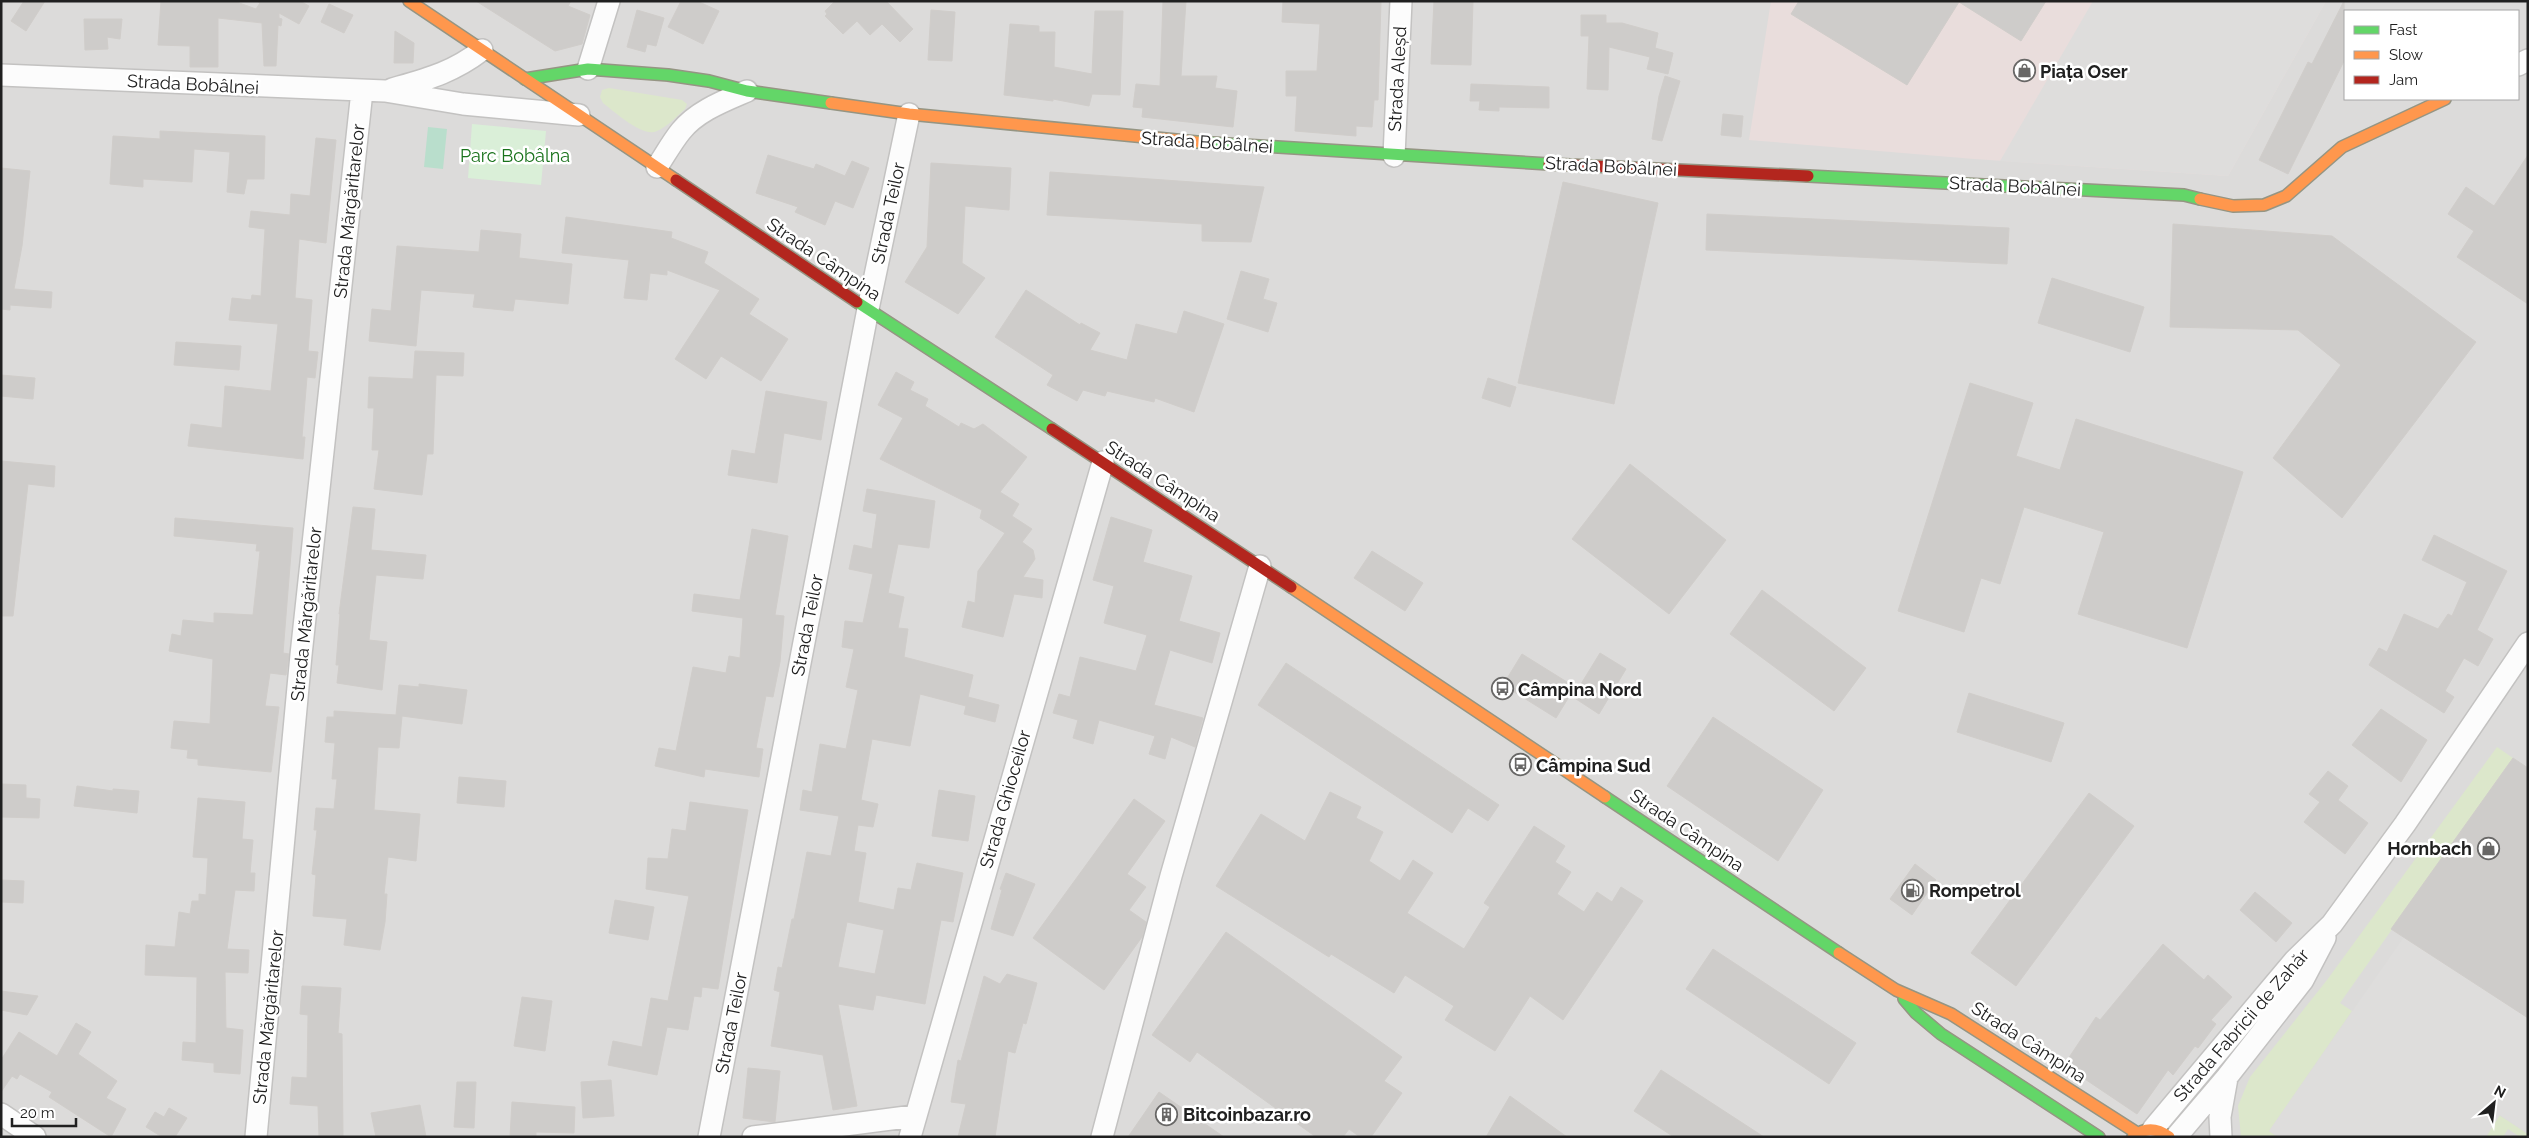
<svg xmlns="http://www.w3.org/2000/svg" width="2529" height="1138" font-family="Raleway,sans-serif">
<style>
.residential{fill:#dcdbda;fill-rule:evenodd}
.commercial{fill:#e9dddc}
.grass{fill:#dce7cb}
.park{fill:#daefd8}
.pitch{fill:#b9decc}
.parking{fill:#dedddc}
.building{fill:#ceccca;stroke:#d0cdca;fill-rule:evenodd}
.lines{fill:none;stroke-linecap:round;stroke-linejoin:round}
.street-casing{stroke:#c3c2c1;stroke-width:24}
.fast-casing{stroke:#959583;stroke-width:14}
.slow-casing{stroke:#959583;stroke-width:14}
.jam-casing{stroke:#959583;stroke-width:14}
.street{stroke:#fcfcfc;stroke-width:21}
.fast{stroke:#63d668;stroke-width:11}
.slow{stroke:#ff974d;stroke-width:11}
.jam{stroke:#b3261e;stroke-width:11}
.labels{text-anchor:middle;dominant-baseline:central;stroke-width:5;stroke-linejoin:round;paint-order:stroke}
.poi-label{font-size:18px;font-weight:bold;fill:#202020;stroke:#fff;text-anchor:start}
.street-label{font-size:18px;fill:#202020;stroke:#fff}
.park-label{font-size:18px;fill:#19721b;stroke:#fff}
</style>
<rect width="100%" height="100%" fill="#edebe9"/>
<path class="residential" d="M1,1h2527v1136h-2527zM2345,11h173v88h-173z"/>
<path class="commercial" d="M1771,1h555l-98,175 -254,-17 -225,-19z"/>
<path class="grass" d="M609,88l73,12 5,4 -2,5c-8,7 -18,18 -28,22 -14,7 -42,-19 -54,-28l-3,-6 2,-7z
M2497,747l16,11 -173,245 12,8 -83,120 9,6h-37l-3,-31 12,-29 77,-97z
M2499,1115l29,19v3h-8l-12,-8 -5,8h-17z"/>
<path class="park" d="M472,124l74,7 -5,54 -73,-7z"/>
<path class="pitch" d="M428,127l19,2 -4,40 -19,-2z"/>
<path class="parking" d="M2093,1h233l-98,175 -228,-15z
M2404,937l124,81v116l-28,-19 -14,22h-208l-9,-6z"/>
<path class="building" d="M24,1h21l-19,30 -15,-10z
M161,1h73l22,8 4,-6 -3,-2h43l9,5 -10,18 -20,-11v5l3,1 -1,7 -3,-1 -2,41h-12l-2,-43 -44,-5v49h-28v-21l-32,-1z
M476,1h95l-3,5 22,9 -8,29 -27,7z
M681,1h16l22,10 -16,33 -35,-17z
M835,1h51l27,28 -13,13 -18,-18 -12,11 -13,-14 -14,13 -18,-18 2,-2 -2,-3z
M1163,1h23l-5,75h36l-2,12 22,3 -4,36 -91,-10 1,-9 -10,-1 3,-23 24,2z
M1283,1h98l-3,99h-4l-2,27 -16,-1v10l-61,-5 2,-35h-11v-25h31l3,-47 -38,-2z
M1434,1h39l-2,64 -40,-1z
M1799,1h247l-25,40 -62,-39 -52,83 -116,-71z
M2344,1l1,58 -57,115 -29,-14 49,-98 4,2z
M329,4l24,11 -9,18 -23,-11z
M637,10l27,8 -8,28 -9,-2 -2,8 -18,-5z
M931,10l24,2 -3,49 -24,-1z
M1095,11h28l-3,84 -28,-1 -3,12 -36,-7v2l-49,-6 6,-71 29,2v6h16l-1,35 38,7z
M1581,15h25v8h16l36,10 -3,15 18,5 -5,21 -21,-5 3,-12 -41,-10 -1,43 -21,-1 2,-53h-8z
M84,19h38l-2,20 -13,-2 1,12 -23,1z
M395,31l19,12 -1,20h-19z
M1665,76l15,5 -18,60 -10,-2 7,-43z
M1471,84l78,3v21l-50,-1v4l-20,-1 1,-9h-10z
M1723,114l20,2 -2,21 -20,-2z
M160,131l105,5 -1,43h-17l-3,15 -17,-2 3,-40 -36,-3 -2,33 -49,-3v8l-33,-3 3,-48 47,3z
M316,138l20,2 -10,103 -27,-4 -4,59 17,2 -4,51 10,1 -3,26 -8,-1 -5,60h3l-2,22 -115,-13 3,-22 31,4 3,-42 46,5 7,-67 -49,-4 3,-22 19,2 1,-5 9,1 4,-67 -16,-2 2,-16 39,4 1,-21 19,2z
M768,155l46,14 2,-5 29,12 7,-15 17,7 -16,40 -18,-7 -10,24 -30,-13 3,-5 -42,-14z
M2528,155v149l-71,-47 17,-26 -26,-17 18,-27 28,19z
M931,163l80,5 -2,42 -44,-4 -3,57 23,15 -27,36 -53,-32 22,-35z
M1,168l29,3 -8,75 -8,43 38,3 -1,16 -41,-3v5l-9,-1z
M1050,172l214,15 -13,55 -49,-1v-17l-155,-9z
M1563,182l95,21 -44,201 -96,-21z
M1707,214l302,14 -2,36 -301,-14z
M566,217l106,15 -1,6 37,14 -4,11 55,36 -10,15 39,25 -27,42 -40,-25 -15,23 -31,-20 45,-69 -53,-20v5l-17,-2 -3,27 -23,-2 5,-38 -67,-7z
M2173,224l159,12 144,106 -134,176 -69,-60 68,-93 -43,-35 -128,-3z
M481,230l40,4 -2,24 53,6 -4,40 -53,-5 -2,12 -40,-4 2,-13 -54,-4 -5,56 -47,-5 3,-32 19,2 6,-65 82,6z
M1241,271l28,8 -6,20 14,4 -9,29 -41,-13z
M2052,278l92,29 -14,45 -92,-29z
M1026,290l54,35 1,-2 19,10 -10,17 37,10 9,-36 41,10 7,-23 40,13 -30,88 -39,-14 -1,4 -47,-11 -2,5 -22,-6 -6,11 -30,-16 6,-10 -58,-38z
M176,342l65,4 -2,24 -65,-5z
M415,351l49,2 -1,23 -27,-1 -3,79h-6l-5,41 -48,-6 5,-39h-7l2,-42h-6l1,-31 44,2z
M896,372l18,10 -4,8 18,9 -3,7 34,21 2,-4 13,6 9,-5 44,33 -27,35 19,12 -7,12 20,13 -10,13 11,8 2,9 -12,18 20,3 -1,18 -28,-4 -11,43 -41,-10 6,-26 7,2 3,-32 27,-38 -25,-15 2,-8 -102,-51 23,-41 -25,-13z
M1,375l34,3 -2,21 -32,-3z
M1488,378l28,9 -6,20 -28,-9z
M1970,383l63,20 -17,53 44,14 16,-51 167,53 -56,176 -109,-34 26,-82 -80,-25 -24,77 -19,-6 -17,54 -66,-21z
M766,391l61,11 -6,38 -37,-7 -7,50 -49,-8 4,-25 23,4z
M1,461l54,5 -1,21 -26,-3 -15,132h-12z
M1630,464l96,76 -57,74 -97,-75z
M867,489l68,12 -6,47 -31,-4 -10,49 16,4 -6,31 10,1 -4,28 69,18 -5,22 31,8 -4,17 -31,-8 2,-8 -46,-12 -10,52 -38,-7 -11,61 17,4 -5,23 -15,-2 -4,26 12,2 -8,49 36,8 4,-22 13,2 6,-27 46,10 -10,49 -12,-2 -16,84 -49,-9 -3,15 -35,-6 19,102 -24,4 -10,-55 -52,-9 9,-54 -6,-2 4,-23 4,1 10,-49h2l13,-67 24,4 8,-40 -39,-6 3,-20 9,2 8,-48 26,5 12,-59 -12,-3 8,-38 -12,-2 3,-26 18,2 10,-49 -24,-5 5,-24 18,4 5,-35 -14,-3zM847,922l37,8 -9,44 -37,-7z
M353,507l22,2 -4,41 55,5 -3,24 -47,-4 -7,65 18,2 -5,48 -45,-7 2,-18h-3l4,-51h-1z
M1111,517l41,13 -9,32 49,14 -13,45 41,12 -8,30 -42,-13 -16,55 49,13 -8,29 -24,-10 -6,22 -16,-5 6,-18 -56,-16 -6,24 -20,-6 5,-18 -25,-7 6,-19 11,3 10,-40 56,14 11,-36 -43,-12 10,-37 -21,-6z
M175,518l118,10 -10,125 6,1 -3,21 -16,-2 -5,33 14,1 -8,65 -73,-7v-6l-11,-1 1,-8 -17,-2 3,-27 36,3 3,-65 -44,-8 3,-17 9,2 2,-16 31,3v-10l39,2 7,-64h-4l1,-7 -83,-8z
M752,529l36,7 -13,79 9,1 -4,46 -7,35 -7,-1 -10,52 7,1 -4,28 -54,-8 -1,8 -49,-11 4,-18 17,3 17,-84 33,6 3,-17 11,2 3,-40 -51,-7 2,-17 46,6z
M2434,535l73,36 -30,59 16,9 -15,27 -14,-8 -19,33 9,6 -10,16 -75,-48 10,-17 8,4 17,-38 34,15 10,-15 4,2 15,-34 -45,-22z
M1372,551l51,32 -18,28 -51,-33z
M1762,590l104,78 -32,43 -104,-77z
M1600,653l26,16 -27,45 -26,-17z
M1522,654l53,33 -19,31 -53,-33z
M1286,663l213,142 -11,16 -20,-13 -16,25 -194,-128z
M419,684l48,6 -5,34 -60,-8 -3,32 -21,-1 -4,63 46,4 -4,47 -28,-4 -4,37h3l-2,28 -5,28 -36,-5 3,-26 -34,-3 3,-41 -4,-1 5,-44h-3l2,-22 18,1 3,-30h-5l3,-36 -10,-1 2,-25h7v-6l62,4 3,-30 20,2z
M1969,693l95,30 -13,39 -94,-30z
M2381,709l46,31 -26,42 -49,-37z
M1713,717l110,73 -45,71 -111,-75z
M2513,758l15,10v250l-137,-89z
M2328,771l20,15 -10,14 30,23 -23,31 -41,-32 16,-20 -11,-8z
M459,777l47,4 -2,26 -47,-4z
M1,784l25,1v13l14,1 -1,19 -38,-1z
M77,786l36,5v-2l26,2 -2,22 -63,-7z
M939,790l36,6 -7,45 -36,-5z
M1330,792l31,15 -5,11 27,14 -14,29 31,20 13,-21 20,13 -26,40 57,36 26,-42 -6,-4 50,-77 31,20 -10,16 16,10 -14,22 27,18 13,-20 15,10 9,-15 22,14 -80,119 -33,-24 -35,55 -50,-31 9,-14 -49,-31 -11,18 -63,-39 -2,3 -113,-71 45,-72 44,27z
M2089,793l45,33 -118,160 -45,-33z
M198,798l47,4 -3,37 11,1 -3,33h5l-1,18 -19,-1 -8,59 22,1 -1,23 -23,-1 1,56 17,2 -3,44 -26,-2v-9l-32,-3 1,-18 13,1 1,-66 -52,-2 1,-30 29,2 4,-35 11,2 2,-13h7v-7l7,1 2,-37 -15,-1z
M1134,799l31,22 -38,53 19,13 -17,23 17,12 -4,15 -38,53 -71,-52z
M690,802l58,8 -30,179 -16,-2 -1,10 -7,-1 -6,34 -21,-3 -10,48 -49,-10 5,-24 29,6 9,-49 17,3 21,-105 -43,-7 2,-31 20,1 4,-30 14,2z
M1915,864l21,16 -24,35 -22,-16z
M1006,873l29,11 -22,52 -22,-7 11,-39 -2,-1z
M1,880l23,1 -1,22 -22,-1z
M2255,892l37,31 -16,19 -36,-32z
M615,900l39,7 -6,33 -39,-7z
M1226,932l176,125 -18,24 18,12 -31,44h-11l-11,-8 -6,8h-27l-119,-85 -7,10 -38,-27z
M2163,944l41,36 4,-5 24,22 -21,23 5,4 -18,24 -3,-2 -22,29 -5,-5 -31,44 -73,-49 32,-48 4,3z
M1713,949l143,94 -27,41 -143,-95z
M1007,974l30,9 -11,41 -3,-1 -8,30 -7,-2 -13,86h-37l8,-33 -15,-2 7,-42 3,1 23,-85 16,8z
M302,986l39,2 -3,45 4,1 1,103h-24l-1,-31 -28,-2 2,-27 15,1 1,-63 -8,-1z
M1,991l37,5 -11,19 -26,-5z
M522,997l30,4 -7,50 -31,-5z
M76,1023l15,9 -13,22 39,27 -11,17 20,11 -15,28 -62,-40 3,-5 -32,-18 -3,5 -5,-3 -11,16v-32l18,-28 38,24z
M748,1068l32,3 -5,51 -32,-4z
M1661,1070l103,67h-90l-40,-26z
M611,1080l3,36 -31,2 -2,-36z
M457,1082h19l-2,46 -20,-1z
M1159,1092l65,45h-96z
M1510,1096l57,41h-81z
M512,1102l63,5 -1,26 -38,-1v5h-26z
M420,1105l6,32h-50l-5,-24z
M169,1108l18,10 -12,19h-13l-16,-10 9,-15 9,5z"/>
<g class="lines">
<defs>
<path id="street" d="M2518,65l10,-5
M588,69l21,-68
M1,75l384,16 78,13 116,11
M392,89c35,-10 60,-16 90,-39
M1394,156l7,-155
M657,167c8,-12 15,-25 24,-36 16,-20 43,-30 66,-40
M1,1114l34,23
M2153,1129l142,-169 37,-36 73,-100 123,-181
M256,1137l45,-482 61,-564
M709,1137l159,-828 41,-195
M753,1137l161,-21
M910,1137l193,-675
M1102,1137l69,-261 89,-310
M2176,1137l51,-60 76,-97 22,-42
M2221,1137l-1,-20 7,-39"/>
<path id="fast" d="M525,79l63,-10 80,6 41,6 38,10 84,12
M1197,142l352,22
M1808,176l376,19 16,4
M857,302l195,127
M1605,797l234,156
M1904,999l12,14 25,21 158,103"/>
<path id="slow" d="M409,1l267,179
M831,103l78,11 288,28
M2200,199l33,7 31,-1 22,-9 56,-49 103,-48
M1291,587l314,210
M1839,953l57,37 55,24 186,119
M2133,1137c12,-10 24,-9 36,0"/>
<path id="jam" d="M1549,164l259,12
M676,180l181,122
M1052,429l239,158"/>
</defs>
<use href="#street" class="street-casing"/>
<use href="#fast" class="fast-casing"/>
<use href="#slow" class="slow-casing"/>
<use href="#jam" class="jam-casing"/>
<use href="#street" class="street"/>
<use href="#fast" class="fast"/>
<use href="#slow" class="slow"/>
<use href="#jam" class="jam"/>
</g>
<defs>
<symbol id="shop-ring" viewBox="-11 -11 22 22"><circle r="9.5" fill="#fff" stroke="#686766" stroke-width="1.5"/><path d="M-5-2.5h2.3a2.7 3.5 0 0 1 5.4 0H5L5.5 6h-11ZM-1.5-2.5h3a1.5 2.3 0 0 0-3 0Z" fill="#686766"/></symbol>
<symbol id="bus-ring" viewBox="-11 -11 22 22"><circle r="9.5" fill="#fff" stroke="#686766" stroke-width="1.5"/><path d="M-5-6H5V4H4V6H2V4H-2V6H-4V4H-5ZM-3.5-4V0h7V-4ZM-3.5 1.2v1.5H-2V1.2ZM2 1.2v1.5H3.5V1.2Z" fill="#686766"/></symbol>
<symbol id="fuel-ring" viewBox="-11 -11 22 22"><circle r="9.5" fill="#fff" stroke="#686766" stroke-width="1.5"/><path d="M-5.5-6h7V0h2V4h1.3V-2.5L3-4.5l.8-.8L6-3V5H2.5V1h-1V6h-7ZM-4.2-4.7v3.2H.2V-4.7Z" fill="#686766"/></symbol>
<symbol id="building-ring" viewBox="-11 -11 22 22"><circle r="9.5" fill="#fff" stroke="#686766" stroke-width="1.5"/><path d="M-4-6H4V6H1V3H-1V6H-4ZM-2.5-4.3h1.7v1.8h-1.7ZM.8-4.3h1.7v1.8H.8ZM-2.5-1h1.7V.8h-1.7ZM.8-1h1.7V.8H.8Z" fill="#686766"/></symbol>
</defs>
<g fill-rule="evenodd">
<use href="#shop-ring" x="2012" y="58" width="25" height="25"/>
<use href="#bus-ring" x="1490" y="676" width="25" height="25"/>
<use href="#bus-ring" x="1508" y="752" width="25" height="25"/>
<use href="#shop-ring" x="2476" y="836" width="25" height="25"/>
<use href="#fuel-ring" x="1900" y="878" width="25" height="25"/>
<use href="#building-ring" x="1154" y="1102" width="25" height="25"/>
</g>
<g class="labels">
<g class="poi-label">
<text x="2040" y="71">Piața Oser</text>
<text x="1518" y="689">Câmpina Nord</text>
<text x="1536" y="765">Câmpina Sud</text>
<text x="2472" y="848" text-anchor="end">Hornbach</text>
<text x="1929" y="890">Rompetrol</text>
<text x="1183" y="1114">Bitcoinbazar.ro</text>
</g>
<g class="street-label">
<text transform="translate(1397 79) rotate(-87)">Strada Aleșd</text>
<text transform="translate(193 84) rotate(3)">Strada Bobâlnei</text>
<text transform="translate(1207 142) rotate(4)">Strada Bobâlnei</text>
<text transform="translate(1611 166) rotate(3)">Strada Bobâlnei</text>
<text transform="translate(2015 186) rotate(3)">Strada Bobâlnei</text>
<text transform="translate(349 211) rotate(-84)">Strada Mărgăritarelor</text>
<text transform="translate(888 213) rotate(-78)">Strada Teilor</text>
<text transform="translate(824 259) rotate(34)">Strada Câmpina</text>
<text transform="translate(1163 481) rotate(33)">Strada Câmpina</text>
<text transform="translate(306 614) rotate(-84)">Strada Mărgăritarelor</text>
<text transform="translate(807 625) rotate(-79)">Strada Teilor</text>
<text transform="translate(1005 799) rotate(-74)">Strada Ghioceilor</text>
<text transform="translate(1687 830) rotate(34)">Strada Câmpina</text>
<text transform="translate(268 1017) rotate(-84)">Strada Mărgăritarelor</text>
<text transform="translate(731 1023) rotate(-79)">Strada Teilor</text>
<text transform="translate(2241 1025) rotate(-49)">Strada Fabricii de Zahăr</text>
<text transform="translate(2029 1042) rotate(33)">Strada Câmpina</text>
</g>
<g class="park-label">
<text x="515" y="155">Parc Bobâlna</text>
</g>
</g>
<rect width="2529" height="1138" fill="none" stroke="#202020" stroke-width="5"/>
<rect x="2344" y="10" width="175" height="90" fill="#ffffff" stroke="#a6a6a6"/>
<rect x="2354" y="26" width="25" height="8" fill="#63d668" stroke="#a6a6a6"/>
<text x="2389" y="35" font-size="15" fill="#202020">Fast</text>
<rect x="2354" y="51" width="25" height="8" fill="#ff974d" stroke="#a6a6a6"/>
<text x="2389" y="60" font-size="15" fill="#202020">Slow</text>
<rect x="2354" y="76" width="25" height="8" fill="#b3261e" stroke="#a6a6a6"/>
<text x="2389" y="85" font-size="15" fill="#202020">Jam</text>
<g transform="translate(2494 1103) rotate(28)" stroke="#ffffff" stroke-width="4" paint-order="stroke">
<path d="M0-4L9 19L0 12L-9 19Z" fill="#202020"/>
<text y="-8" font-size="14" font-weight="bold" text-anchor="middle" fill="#202020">N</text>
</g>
<path d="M12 1118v8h64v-8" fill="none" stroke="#202020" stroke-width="2.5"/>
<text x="20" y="1118" font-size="15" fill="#202020" stroke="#ffffff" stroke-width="4" paint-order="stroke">20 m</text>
</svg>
